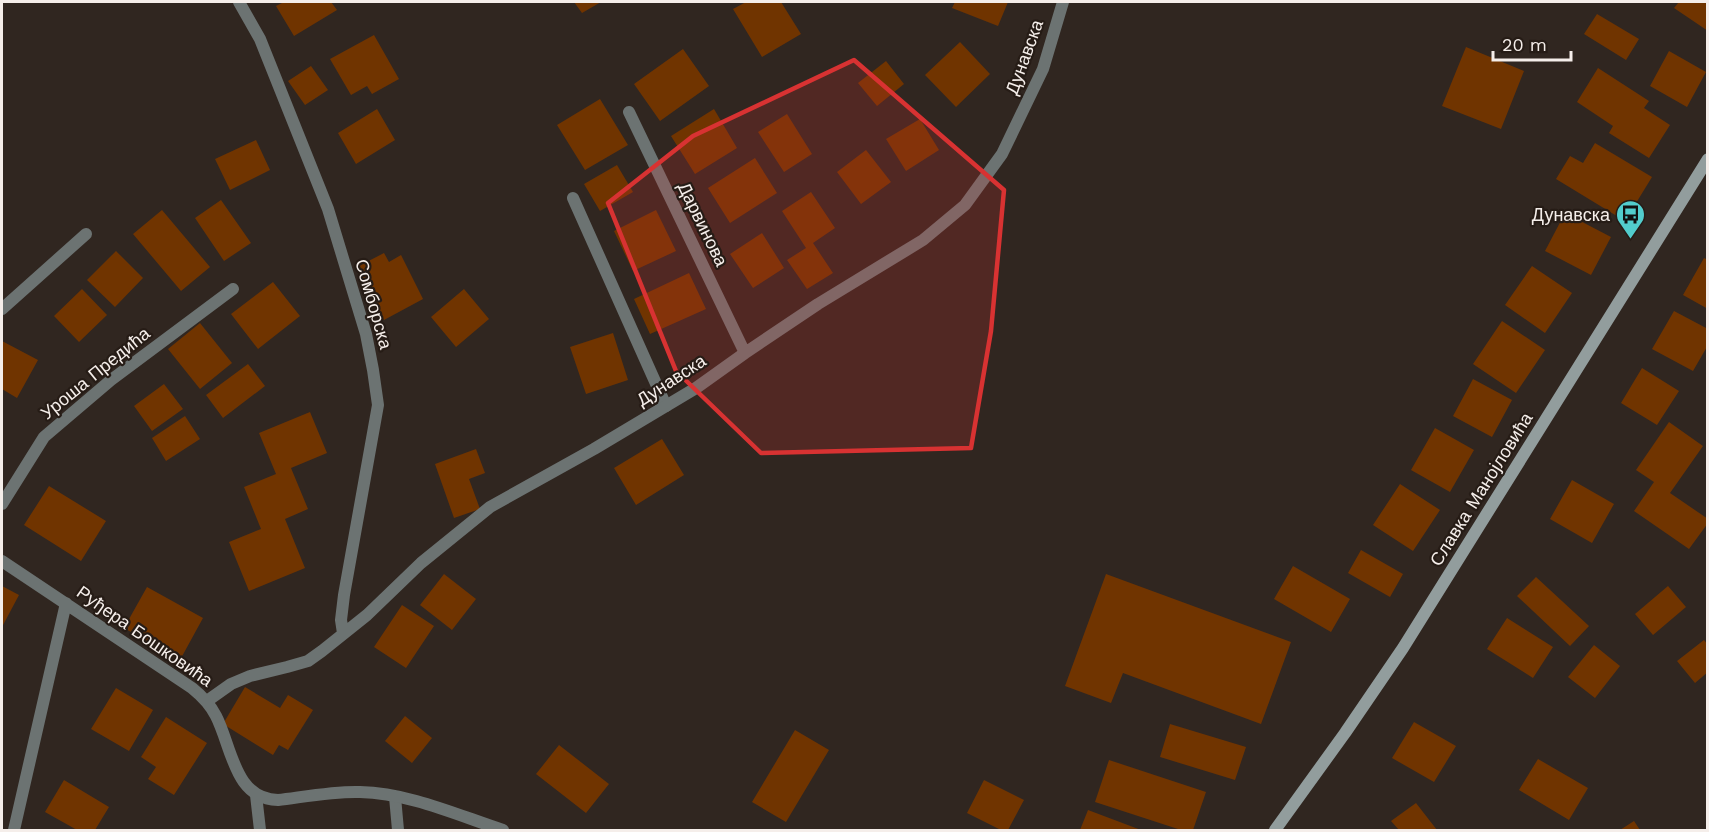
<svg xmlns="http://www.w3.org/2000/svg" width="1709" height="832" font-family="'Work Sans',sans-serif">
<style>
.building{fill:#703400}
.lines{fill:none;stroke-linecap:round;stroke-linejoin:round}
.service{stroke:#6c7372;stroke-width:12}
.minor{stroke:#6c7372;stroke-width:12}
.secondary{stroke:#929d9d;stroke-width:12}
.marked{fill:#d83232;fill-opacity:0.2;stroke:#d83232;stroke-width:4.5;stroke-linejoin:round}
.labels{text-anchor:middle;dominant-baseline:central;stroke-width:4.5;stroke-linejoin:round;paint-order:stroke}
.street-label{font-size:18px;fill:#f5eeea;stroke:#261c16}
.poi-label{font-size:18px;fill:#f5eeea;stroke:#261c16;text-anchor:end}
</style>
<rect width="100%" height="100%" fill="#302620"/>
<path class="building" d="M284,2h47l6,8 -43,26 -18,-30z
M574,2h27l-19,11z
M746,2h35l20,32 -39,23 -29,-48z
M955,2h53l-10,24 -46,-18z
M1679,2h29v29l-34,-23z
M1597,14l42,25 -13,21 -42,-26z
M374,35l25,44 -27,15 -5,-8 -16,9 -21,-36z
M960,42l30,32 -34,33 -31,-32z
M1466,47l58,24 -23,58 -59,-23z
M683,49l26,37 -49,35 -26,-37z
M1669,51l37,21 -19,35 -37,-21z
M886,61l18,23 -27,22 -19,-23z
M311,66l17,24 -23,15 -17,-24z
M1598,68l51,33 -5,7 26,17 -21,33 -40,-25 4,-7 -36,-24z
M600,99l28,46 -43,25 -28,-45z
M377,109l18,31 -39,24 -18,-31z
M714,109l23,39 -42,26 -24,-38z
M787,114l25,40 -28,18 -26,-40z
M920,119l19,31 -33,21 -20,-32z
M256,140l14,30 -40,20 -15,-31z
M1595,143l57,34 -27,44 -69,-42 14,-23 13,7z
M866,150l25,32 -30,22 -24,-32z
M755,158l22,35 -47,30 -22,-35z
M617,165l16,27 -33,19 -16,-27z
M811,192l24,36 -22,15 20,30 -26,16 -20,-29 19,-12 -24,-37z
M221,200l30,43 -27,18 -29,-43z
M162,210l48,57 -29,24 -48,-57z
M656,210l20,41 -43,20 -19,-40z
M1565,213l46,24 -20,38 -46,-24z
M762,233l22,35 -31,20 -23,-34z
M116,251l27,27 -28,29 -28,-27z
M384,253l5,9 12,-7 22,44 -39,21 -27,-53z
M1704,258l4,2v49l-25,-14z
M1532,266l40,27 -27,40 -40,-28z
M689,273l17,36 -56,25 -16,-35z
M273,282l27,34 -42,33 -27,-35z
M82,289l25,26 -28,27 -25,-26z
M464,289l25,30 -33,28 -25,-30z
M1674,311l34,18v16l-15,26 -41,-22z
M1502,321l43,29 -29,43 -43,-29z
M200,323l32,40 -32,26 -32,-40z
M613,333l15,47 -42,14 -16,-47z
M2,341l36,19 -21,38 -15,-9z
M248,364l17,22 -42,32 -17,-23z
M1642,368l37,23 -22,34 -36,-22z
M1473,379l39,21 -20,37 -39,-21z
M164,384l19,25 -31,22 -18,-25z
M310,412l17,41 -36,15 17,41 -23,10 20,49 -56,23 -20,-49 32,-13 -17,-42 32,-13 -17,-41z
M185,416l15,23 -34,22 -14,-23z
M1669,422l34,24 -33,47 38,26v4l-19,26 -55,-38 20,-29 -18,-12z
M1435,428l39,22 -24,42 -39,-22z
M662,439l22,36 -48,30 -22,-37z
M476,449l9,24 -16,6 11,30 -26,9 -19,-54z
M1572,480l42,24 -22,39 -42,-24z
M1400,484l40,26 -27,41 -40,-26z
M49,486l57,35 -25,40 -57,-36z
M1361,550l42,24 -13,23 -42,-24z
M1293,566l57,33 -19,33 -57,-33z
M444,574l32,25 -24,31 -32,-25z
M1106,574l185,68 -30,82 -138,-51 -12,30 -46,-17z
M1536,577l53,49 -19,20 -53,-50z
M2,586l17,9 -17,32z
M1668,586l18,21 -33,28 -18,-21z
M147,587l56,31 -23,42 -56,-32z
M402,605l32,21 -28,42 -32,-21z
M1507,618l46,29 -20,31 -46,-29z
M1704,640l4,5v27l-13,11 -18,-22z
M1594,645l26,21 -25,32 -27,-21z
M245,687l35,21 8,-13 25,15 -25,40 -9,-5 -6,10 -50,-31z
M116,688l37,22 -24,41 -38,-22z
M405,716l27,22 -20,25 -27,-22z
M166,717l41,26 -33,52 -26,-16 8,-12 -15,-10z
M1414,722l42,24 -22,36 -42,-24z
M1170,724l76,23 -11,33 -75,-23z
M795,730l34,20 -43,72 -34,-20z
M559,745l50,39 -23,29 -50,-39z
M1538,759l50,29 -19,32 -50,-30z
M1109,760l97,32 -13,38h-12l-86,-28z
M64,780l45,27 -14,23h-18l-32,-18z
M984,780l40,20 -16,30h-7l-34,-17z
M1416,803l21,27h-38l-8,-9z
M1088,810l53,20h-61z
M1634,821l6,9h-20z"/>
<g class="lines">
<path class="service" d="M573,198l93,208
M395,797l3,33"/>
<path class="minor" d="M239,2l21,37 68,170 38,125 7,36 5,35 -34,190 -3,25 2,13
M629,112l116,241
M2,309l84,-75
M2,504l42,-67 67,-57 122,-91
M2,561l190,127c10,8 18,16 24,28 16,31 18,83 62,84 25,-3 57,-9 82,-8 49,1 97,23 143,38
M207,701l24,-17 19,-8 37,-9 21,-6 14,-10 45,-36 54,-52 69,-56 104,-58 102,-61 49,-35 73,-49 105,-64 42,-35 37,-51 41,-85 20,-67
M256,795l4,35
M14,830l52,-227"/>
<path class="secondary" d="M1275,830l70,-97 58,-85 305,-489"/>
</g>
<path class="marked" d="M854,60l150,130 -13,141 -20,117 -210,5 -85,-82 -68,-168 85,-67z"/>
<defs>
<symbol id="bus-pin" viewBox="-11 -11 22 30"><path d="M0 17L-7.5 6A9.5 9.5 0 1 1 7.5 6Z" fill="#52cdcd" stroke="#261c16"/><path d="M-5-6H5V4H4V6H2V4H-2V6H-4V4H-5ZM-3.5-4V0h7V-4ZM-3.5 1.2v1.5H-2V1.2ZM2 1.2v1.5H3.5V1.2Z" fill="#111"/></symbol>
</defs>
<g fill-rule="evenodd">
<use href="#bus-pin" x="1614" y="198" width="33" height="45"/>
</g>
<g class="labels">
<g class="street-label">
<text transform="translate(1024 57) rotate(-70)">Дунавска</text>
<text transform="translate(703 224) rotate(64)">Дарвинова</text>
<text transform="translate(374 304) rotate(74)">Сомборска</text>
<text transform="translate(95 373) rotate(-39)">Уроша Предића</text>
<text transform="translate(671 380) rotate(-33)">Дунавска</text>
<text transform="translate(1481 489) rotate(-58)">Славка Манојловића</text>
<text transform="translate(145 636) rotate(35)">Руђера Бошковића</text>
</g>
<g class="poi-label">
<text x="1610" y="214">Дунавска</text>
</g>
</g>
<rect width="1709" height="832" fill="none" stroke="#f5eeea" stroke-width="6"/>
<path d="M1493 51v9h78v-9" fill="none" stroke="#f5eeea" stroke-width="3"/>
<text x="1502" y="51" font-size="18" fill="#f5eeea" stroke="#261c16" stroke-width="4.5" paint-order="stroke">20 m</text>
</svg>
